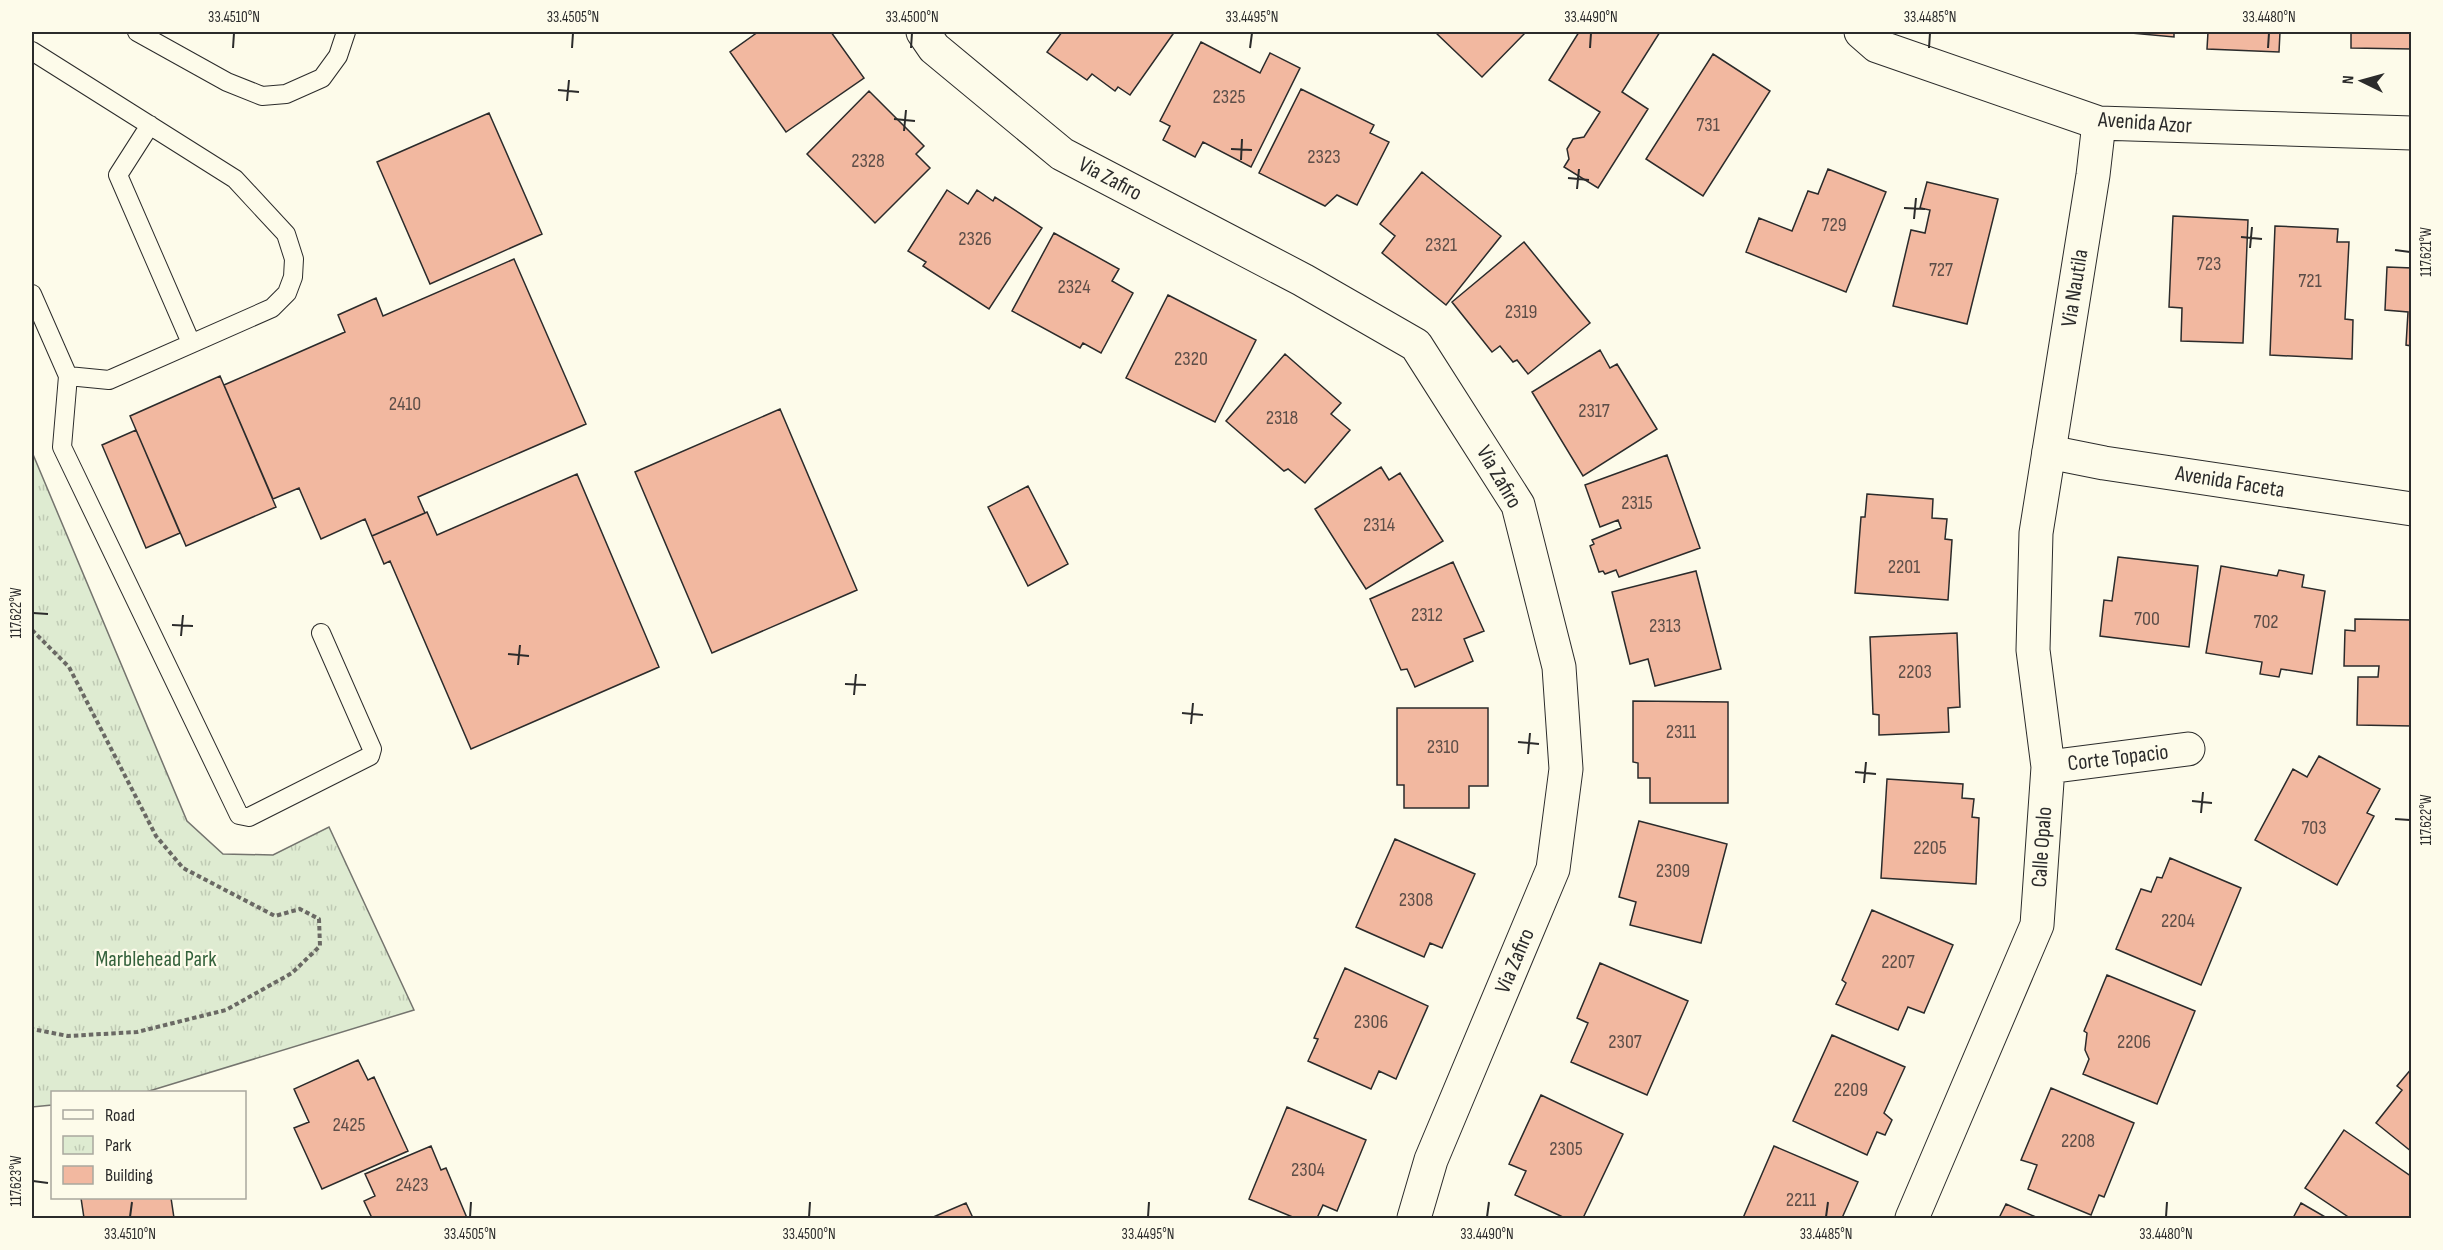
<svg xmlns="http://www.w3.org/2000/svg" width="2443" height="1250" font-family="'Sofia Sans Condensed',sans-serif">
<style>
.park{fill:url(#park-tufts);stroke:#74746e;stroke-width:1.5}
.building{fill:#f2b8a0;stroke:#2b2b2b;stroke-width:1.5}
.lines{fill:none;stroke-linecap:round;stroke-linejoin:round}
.service-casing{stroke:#2b2b2b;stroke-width:20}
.minor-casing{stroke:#2b2b2b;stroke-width:35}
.tertiary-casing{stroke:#2b2b2b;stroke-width:35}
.path{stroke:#6a6964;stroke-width:4;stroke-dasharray:4.5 3;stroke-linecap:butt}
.service{stroke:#fdfbea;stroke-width:18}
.minor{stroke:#fdfbea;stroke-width:33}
.tertiary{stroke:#fdfbea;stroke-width:33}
.ticks{fill:none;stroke:#2b2b2b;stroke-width:2}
.labels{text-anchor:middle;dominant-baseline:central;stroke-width:4.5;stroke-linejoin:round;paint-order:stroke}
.number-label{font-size:20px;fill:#5d4e48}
.street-label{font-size:22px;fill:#2b2b2b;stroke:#fdfbea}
.park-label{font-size:22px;fill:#34623c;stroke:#fdfbea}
.neatline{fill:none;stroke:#2b2b2b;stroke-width:2}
.ticks-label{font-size:15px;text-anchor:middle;fill:#2b2b2b}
</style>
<defs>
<pattern id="park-tufts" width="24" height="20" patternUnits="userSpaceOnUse" patternTransform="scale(1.5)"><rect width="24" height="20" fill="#deebd1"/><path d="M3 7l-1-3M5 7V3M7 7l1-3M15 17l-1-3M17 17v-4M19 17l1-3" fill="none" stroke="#bfcab4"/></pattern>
</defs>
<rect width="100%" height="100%" fill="#fdfbea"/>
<path class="park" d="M32,452l155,369 36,33 50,1 56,-28 85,183 -268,82h-94v13l-20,2z"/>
<path class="building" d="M758,32h73l33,46 -78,54 -56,-80z
M1062,32h107l4,2 -43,61 -12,-8 -3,4 -23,-17 -5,6 -40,-28z
M1435,32h91l-44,45z
M1579,32h81l-38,60 26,17 -50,79 -34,-21 5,-8 -2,-10 6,-10 11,-2 16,-25 -51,-32z
M2120,32h54v5z
M2208,32h72l-1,20 -72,-3z
M2351,32h61v17l-61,-1z
M1201,42l59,31 10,-20 30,15 -49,99 -48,-25 -8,15 -32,-17 7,-14 -10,-5z
M1713,54l57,37 -67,105 -57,-37z
M1301,89l73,36 -4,8 19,9 -32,63 -20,-10 -12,11 -66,-33z
M869,91l55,55 -8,8 14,14 -55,55 -68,-69z
M489,113l53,121 -112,50 -53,-122z
M1828,169l58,23 -40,100 -100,-40 13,-34 33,13 16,-40 10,3z
M1422,172l79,64 -55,69 -64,-52 13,-17 -15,-12z
M1927,182l71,17 -31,125 -74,-18 18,-76 14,3 5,-23 -10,-2z
M947,190l21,14 9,-14 16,11 2,-4 47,31 -53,81 -66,-43 3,-4 -18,-11z
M2173,216l75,4 -5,123 -62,-2 1,-33 -13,-1z
M2275,226l63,3 -1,13h12l-4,77 8,1 -1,39 -82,-4z
M1054,233l65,36 -7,12 21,12 -32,60 -18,-10 -3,5 -68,-37z
M1524,242l66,81 -62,51 -11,-14 -4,2 -13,-16 -8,6 -40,-50z
M514,259l72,165 -168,73 7,16 -53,23 -7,-17 -44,20 -22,-51 -26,11 -49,-114 121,-53 -7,-17 38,-17 7,18z
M2387,267l25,1v78l-6,-1 2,-33 -23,-2z
M1168,295l88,45 -41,82 -89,-44z
M1600,350l10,18 7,-4 40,65 -74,47 -51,-84z
M1285,354l56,49 -10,11 19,16 -45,53 -17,-14 -4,2 -58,-50z
M220,376l56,131 -90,39 -56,-130z
M780,409l77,181 -145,63 -77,-181z
M136,430l44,103 -34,15 -44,-103z
M1667,455l33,93 -81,29 -3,-7 -11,4 -2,-3 -4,1 -9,-26 4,-2 -2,-4 29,-12 -3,-8 -18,7 -15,-42z
M1381,467l8,13 11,-7 43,68 -77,48 -51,-80z
M577,474l82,193 -188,82 -81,-188 -6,3 -12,-28 55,-24 10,23z
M1028,486l40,78 -40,22 -40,-79z
M1867,494l66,5 -1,19 15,1 -2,20 7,1 -4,60 -93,-7 6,-76h4z
M2118,557l80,9 -9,81 -89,-11 4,-36 8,1z
M1453,562l31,69 -20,8 9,22 -58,26 -8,-18 -6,1 -31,-71z
M2221,566l56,10 2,-6 25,5 -2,12 23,4 -13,83 -31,-5 -2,8 -19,-3 2,-12 -56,-9z
M1696,571l25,98 -66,17 -7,-27 -18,5 -18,-72z
M2355,619l57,1v106l-55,-1 1,-48h20l1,-11h-35l1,-36 10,1z
M1957,633l3,74 -12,1 1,24 -70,3v-20l-6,-1 -3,-77z
M1633,701l95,1v101h-78v-25h-12v-15l-5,-1z
M1397,708h91v78h-19v22h-65v-23h-7z
M2319,756l61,33 -13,24 7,3 -37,69 -82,-45 38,-71 14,8z
M1887,779l76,5 -1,14 12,1 -2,18 7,1 -3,66 -95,-6z
M1639,821l88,23 -26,99 -71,-18 6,-23 -17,-5z
M1395,839l80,35 -33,74 -12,-5 -6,14 -68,-30z
M2170,858l71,30 -40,97 -85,-36 25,-60 10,3 6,-15 5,1z
M1872,910l81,35 -29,68 -16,-6 -10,23 -62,-26 10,-21 -4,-3z
M1600,963l88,38 -41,94 -76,-33 17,-39 -11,-5z
M1345,968l83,38 -32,73 -17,-8 -8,18 -63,-28 10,-22 -4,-1z
M2107,975l88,36 -38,93 -74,-30 6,-15 -4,-9 2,-17 -3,-2z
M1832,1035l73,32 -21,46 8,7 -7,15 -8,-3 -10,23 -74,-34z
M358,1060l10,20 6,-3 34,74 -86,38 -28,-61 15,-6 -15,-33z
M2412,1068v84l-36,-29 26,-33 -5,-4z
M2051,1088l83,35 -30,74 -5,-2 -8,20 -63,-26 9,-24 -16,-5z
M1541,1095l82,39 -40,84h-18l-50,-23 11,-24 -17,-7z
M1287,1107l79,33 -29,71 -14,-6 -6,13h-22l-46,-19z
M2344,1130l68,47v41h-62l-45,-30z
M431,1146l10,24 5,-2 21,50h-95l-8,-17 11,-5 -10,-22z
M1774,1146l84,36 -16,36h-99z
M81,1198h90l3,20h-90z
M966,1203l7,15h-42z
M2301,1203l26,15h-34z
M2006,1204l32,14h-39z"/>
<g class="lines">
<defs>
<path id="service" d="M137,32l90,50 35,14 24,-2 36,-16 16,-22 8,-24
M32,51l203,128 51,55 8,25 -1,18 -6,16 -15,15 -163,72 -41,-4 -36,-82
M150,125l-32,50 73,168
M68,376l-6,71 177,368 10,2 121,-61 2,-7 -51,-116"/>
<path id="minor" d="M923,32l11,16 128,106 241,126 113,65 102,160 41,162 7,102 -13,100 -122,291 -17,58
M1861,32l16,14 222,77 313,10
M2048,767l140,-18
M1912,1218l125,-293 11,-158 -15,-117 3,-117 57,-358 6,-52"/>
<path id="tertiary" d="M2049,452l55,11 308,46"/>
</defs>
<use href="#service" class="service-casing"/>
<use href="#minor" class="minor-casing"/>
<use href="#tertiary" class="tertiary-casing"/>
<path class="path" d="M32,630l37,37 87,169 27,32 92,48 25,-7 19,10 1,27 -28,27 -66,37 -89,22 -69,4 -36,-7"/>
<use href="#service" class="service"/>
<use href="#minor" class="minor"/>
<use href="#tertiary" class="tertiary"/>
</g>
<path class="ticks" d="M233,48l1,-15M572,48l1,-15M911,48l1,-15M1250,48l2,-15M1590,48l1,-15M1929,48l1,-15M2268,48l1,-15M558,90l21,2M567,101l2,-21M894,119l21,2M904,131l2,-21M1231,149l21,1M1241,160l1,-21M1568,178l21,2M1577,189l2,-20M1904,208l21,1M1914,219l2,-21M2241,237l21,2M2250,248l2,-21M2395,250l15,2M33,613l15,1M172,625l21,1M181,636l2,-21M508,654l21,2M518,665l2,-20M845,684l21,1M854,695l2,-21M1182,713l21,2M1191,724l2,-21M1518,742l21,2M1528,754l2,-21M1855,772l21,2M1864,783l2,-21M2192,801l20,2M2201,813l2,-21M2395,819l15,1M33,1181l15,2M130,1217l2,-15M470,1217l1,-15M809,1217l1,-15M1148,1217l1,-15M1487,1217l2,-15M1826,1217l2,-15M2166,1217l1,-15"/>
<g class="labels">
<g class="number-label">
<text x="1229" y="97">2325</text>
<text x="1708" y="125">731</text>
<text x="1324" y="157">2323</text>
<text x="868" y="161">2328</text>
<text x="1834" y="225">729</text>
<text x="975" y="239">2326</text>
<text x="1441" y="245">2321</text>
<text x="2209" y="264">723</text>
<text x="1941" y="270">727</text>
<text x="2310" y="281">721</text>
<text x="1074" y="287">2324</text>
<text x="1521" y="312">2319</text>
<text x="1191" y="359">2320</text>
<text x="405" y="404">2410</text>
<text x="1594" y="411">2317</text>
<text x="1282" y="418">2318</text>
<text x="1637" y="503">2315</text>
<text x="1379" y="525">2314</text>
<text x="1904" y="567">2201</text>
<text x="1427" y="615">2312</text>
<text x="2147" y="619">700</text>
<text x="2266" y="622">702</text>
<text x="1665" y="626">2313</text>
<text x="1915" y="672">2203</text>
<text x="1681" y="732">2311</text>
<text x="1443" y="747">2310</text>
<text x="2314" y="828">703</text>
<text x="1930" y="848">2205</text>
<text x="1673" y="871">2309</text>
<text x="1416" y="900">2308</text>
<text x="2178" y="921">2204</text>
<text x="1898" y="962">2207</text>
<text x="1371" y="1022">2306</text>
<text x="1625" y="1042">2307</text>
<text x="2134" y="1042">2206</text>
<text x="1851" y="1090">2209</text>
<text x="349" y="1125">2425</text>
<text x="2078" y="1141">2208</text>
<text x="1566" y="1149">2305</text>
<text x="1308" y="1170">2304</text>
<text x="412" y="1185">2423</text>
<text x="1801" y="1200">2211</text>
</g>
<g class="street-label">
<text transform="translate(2145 123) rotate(4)">Avenida Azor</text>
<text transform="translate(1110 179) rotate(28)">Via Zafiro</text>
<text transform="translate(2075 288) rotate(-81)">Via Nautila</text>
<text transform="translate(1499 477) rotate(60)">Via Zafiro</text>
<text transform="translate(2230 482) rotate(9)">Avenida Faceta</text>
<text transform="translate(2118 758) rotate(-7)">Corte Topacio</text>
<text transform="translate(2042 847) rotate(-86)">Calle Opalo</text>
<text transform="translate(1515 961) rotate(-67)">Via Zafiro</text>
</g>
<g class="park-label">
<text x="156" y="959">Marblehead Park</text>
</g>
</g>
<rect width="2443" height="1250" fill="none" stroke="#fdfbea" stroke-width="66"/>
<rect x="51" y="1091" width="195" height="108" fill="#fdfbea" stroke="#a9a89e" stroke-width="1.5"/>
<rect x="63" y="1110" width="30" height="9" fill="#fdfbea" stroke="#a9a89e" stroke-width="1.5"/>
<text x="105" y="1121" font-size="18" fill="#2b2b2b">Road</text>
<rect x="63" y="1136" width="30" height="18" fill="url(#park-tufts)" stroke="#a9a89e" stroke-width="1.5"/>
<text x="105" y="1151" font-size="18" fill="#2b2b2b">Park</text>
<rect x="63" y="1166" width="30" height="18" fill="#f2b8a0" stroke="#a9a89e" stroke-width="1.5"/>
<text x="105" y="1181" font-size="18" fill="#2b2b2b">Building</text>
<g transform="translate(2362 81) rotate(275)" stroke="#fdfbea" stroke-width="4.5" paint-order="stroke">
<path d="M0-4.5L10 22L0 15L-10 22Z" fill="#2b2b2b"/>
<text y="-9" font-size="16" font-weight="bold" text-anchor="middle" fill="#2b2b2b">N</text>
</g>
<rect x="33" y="33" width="2377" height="1184" class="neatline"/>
<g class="ticks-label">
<text x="234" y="22">33.4510°N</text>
<text x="573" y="22">33.4505°N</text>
<text x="912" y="22">33.4500°N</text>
<text x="1252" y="22">33.4495°N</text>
<text x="1591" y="22">33.4490°N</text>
<text x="1930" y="22">33.4485°N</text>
<text x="2269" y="22">33.4480°N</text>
<text transform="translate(2426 252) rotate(-90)" y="5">117.621°W</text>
<text transform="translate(16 613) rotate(-90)" y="5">117.622°W</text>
<text transform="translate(2426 820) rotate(-90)" y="5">117.622°W</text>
<text transform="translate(16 1181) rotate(-90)" y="5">117.623°W</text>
<text x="130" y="1239">33.4510°N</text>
<text x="470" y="1239">33.4505°N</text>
<text x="809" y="1239">33.4500°N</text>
<text x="1148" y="1239">33.4495°N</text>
<text x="1487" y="1239">33.4490°N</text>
<text x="1826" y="1239">33.4485°N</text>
<text x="2166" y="1239">33.4480°N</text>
</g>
</svg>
